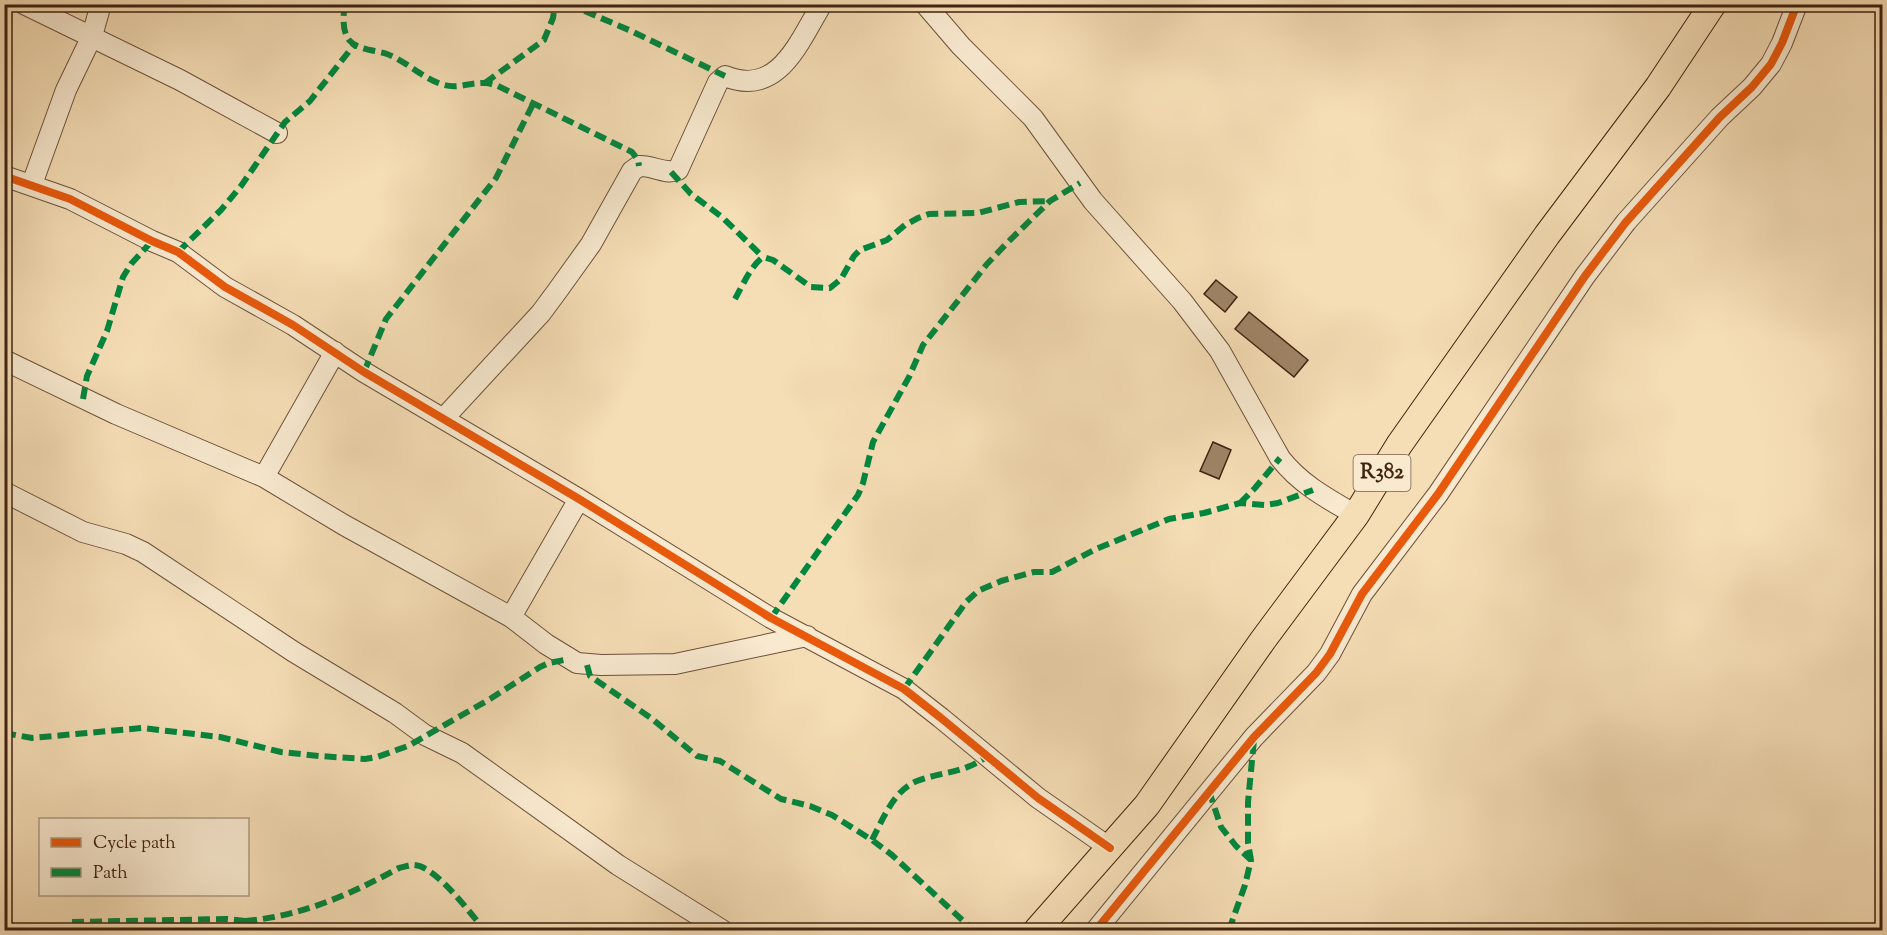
<svg xmlns="http://www.w3.org/2000/svg" width="1887" height="935" font-family="'Sorts Mill Goudy',serif">
<style>
.building{fill:#9e8466;stroke:#402311;stroke-width:1.5}
.lines{fill:none;stroke-linecap:round;stroke-linejoin:round}
.minor-casing{stroke:#6d523a;stroke-width:22}
.major-casing{stroke:#402311;stroke-width:28}
.minor{stroke:#f8e9cf;stroke-width:20}
.major{stroke:#f5ddb5;stroke-width:26}
.quiet{stroke:#00873e;stroke-width:6;stroke-dasharray:12 6;stroke-linecap:butt}
.cycleway-casing{stroke:#f8e9cf;stroke-width:11}
.cycleway{stroke:#e8590c;stroke-width:8}
.labels{text-anchor:middle;dominant-baseline:central;stroke-width:4.5;stroke-linejoin:round;paint-order:stroke}
.shield{fill:#f8e9cf;stroke:#775e4a;stroke-width:1.5}
.shield-label{font-size:21px;font-weight:bold;fill:#402311}
</style>
<rect width="100%" height="100%" fill="#f5ddb5"/>
<filter id="stains"><feTurbulence type="fractalNoise" baseFrequency=".00333" numOctaves="4"/><feColorMatrix values="0 0 0 0 .2 0 0 0 0 .09 0 0 0 0 .02 0 0 0 .5 -.17"/></filter>
<radialGradient id="worn" r=".72"><stop offset=".6" stop-color="#630" stop-opacity="0"/><stop offset="1" stop-color="#630" stop-opacity=".3"/></radialGradient>
<path class="building" d="M1216,280l21,17 -12,15 -21,-18z
M1249,312l59,48 -14,17 -59,-48z
M1213,442l18,8 -12,29 -19,-8z"/>
<g class="lines">
<defs>
<path id="minor" d="M24,4l156,76 97,53
M925,4l36,42 72,72 60,83 89,100 38,50 60,107c20,26 48,41 76,57
M4,176l66,23 82,42 26,11 47,35 68,38 71,47 215,127 192,119 133,71 37,29 97,80 72,50
M32,184l34,-94 26,-54 9,-32
M4,360l112,54 148,63 80,48 167,92 35,27 31,19 24,2 74,-1 132,-28
M444,418l97,-105 17,-23 33,-46 41,-73 7,-5c14,-1 25,9 39,4l40,-88 7,-6c54,22 74,-35 97,-72
M264,477l71,-125
M4,492l79,40 43,12 17,8 151,100 101,61 30,22 37,18 156,112 104,65
M511,617l68,-118
M1096,930l158,-193 62,-64 14,-19 32,-60 76,-100 147,-218 41,-54 94,-105 32,-30 19,-23 11,-21 15,-39"/>
<path id="major" d="M1037,930l110,-125 116,-165 93,-125 43,-70 148,-210 111,-148 55,-83"/>
</defs>
<use href="#minor" class="minor-casing"/>
<use href="#major" class="major-casing"/>
<use href="#minor" class="minor"/>
<use href="#major" class="major"/>
<path class="quiet" d="M345,4c-2,11 -3,27 4,36 8,10 27,10 38,14 21,8 36,25 57,31 15,4 27,-3 41,-2 4,0 9,2 13,3l134,66 6,8 1,6
M568,4l61,26 96,46
M485,83l59,-43 9,-22 2,-14
M671,172l20,22 31,23 41,40
M178,252l43,-42 20,-24 44,-64 25,-21 44,-56
M735,299c8,-14 15,-32 28,-42l10,3 38,27 19,1 11,-9 13,-23 6,-6 27,-10 18,-15 13,-7 11,-4 49,-1 41,-11 31,-1
M364,372l22,-53 110,-141 37,-74
M83,399l4,-23 20,-45 16,-54 8,-13 21,-23
M1240,503l15,-15 25,-30
M771,618l87,-123 5,-12 10,-41 36,-65 14,-32 64,-81 21,-22 42,-41 30,-18
M587,665l3,11 61,42 46,38 23,5 61,38 29,7 22,9 40,25 20,15 81,75
M904,689l62,-87 12,-11 23,-10 33,-9h18l44,-23 73,-30 35,-6 36,-10 25,2 13,-2 35,-13
M4,733l28,5 110,-10 78,9 61,15 38,4 46,3 12,-2 31,-11 82,-47 50,-32 9,-4 20,-4
M1209,791l12,36 15,19 15,14
M872,840c11,-21 22,-50 45,-59 27,-10 45,-7 71,-25
M245,921c57,-5 104,-26 154,-53 5,-1 10,-3 14,-3 23,0 57,49 72,65
M72,922l155,-3 18,2 10,9
M1229,930l16,-45 6,-25 -3,-17v-41l6,-62"/>
<defs>
<path id="cycleway" d="M4,176l66,23 82,42 26,11 47,35 68,38 71,47 215,127 192,119 133,71 37,29 97,80 72,50
M1096,930l158,-193 62,-64 14,-19 32,-60 76,-100 147,-218 41,-54 94,-105 32,-30 19,-23 11,-21 15,-39"/>
</defs>
<use href="#cycleway" class="cycleway-casing"/>
<use href="#cycleway" class="cycleway"/>
</g>
<g class="labels">
<rect class="shield" x="1353.5" y="455" width="57" height="36" rx="4.5"/>
<g class="shield-label">
<text x="1382" y="473">R382</text>
</g>
</g>
<rect width="1887" height="935" fill="none" stroke="#f5ddb5" stroke-width="24"/>
<rect x="6" y="6" width="1875" height="923" fill="none" stroke="#402311" stroke-width="3"/>
<rect x="12" y="12" width="1863" height="911" fill="none" stroke="#402311" stroke-width="1.5"/>
<rect x="39" y="818" width="210" height="78" fill="#f8e9cf" stroke="#ae9a83" stroke-width="1.5"/>
<rect x="51" y="838" width="30" height="9" fill="#e8590c" stroke="#ae9a83" stroke-width="1.5"/>
<text x="93" y="848" font-size="18" fill="#402311">Cycle path</text>
<rect x="51" y="868" width="30" height="9" fill="#00873e" stroke="#ae9a83" stroke-width="1.5"/>
<text x="93" y="878" font-size="18" fill="#402311">Path</text>
<rect width="100%" height="100%" filter="url(#stains)"/>
<rect width="100%" height="100%" fill="url(#worn)"/>
</svg>
